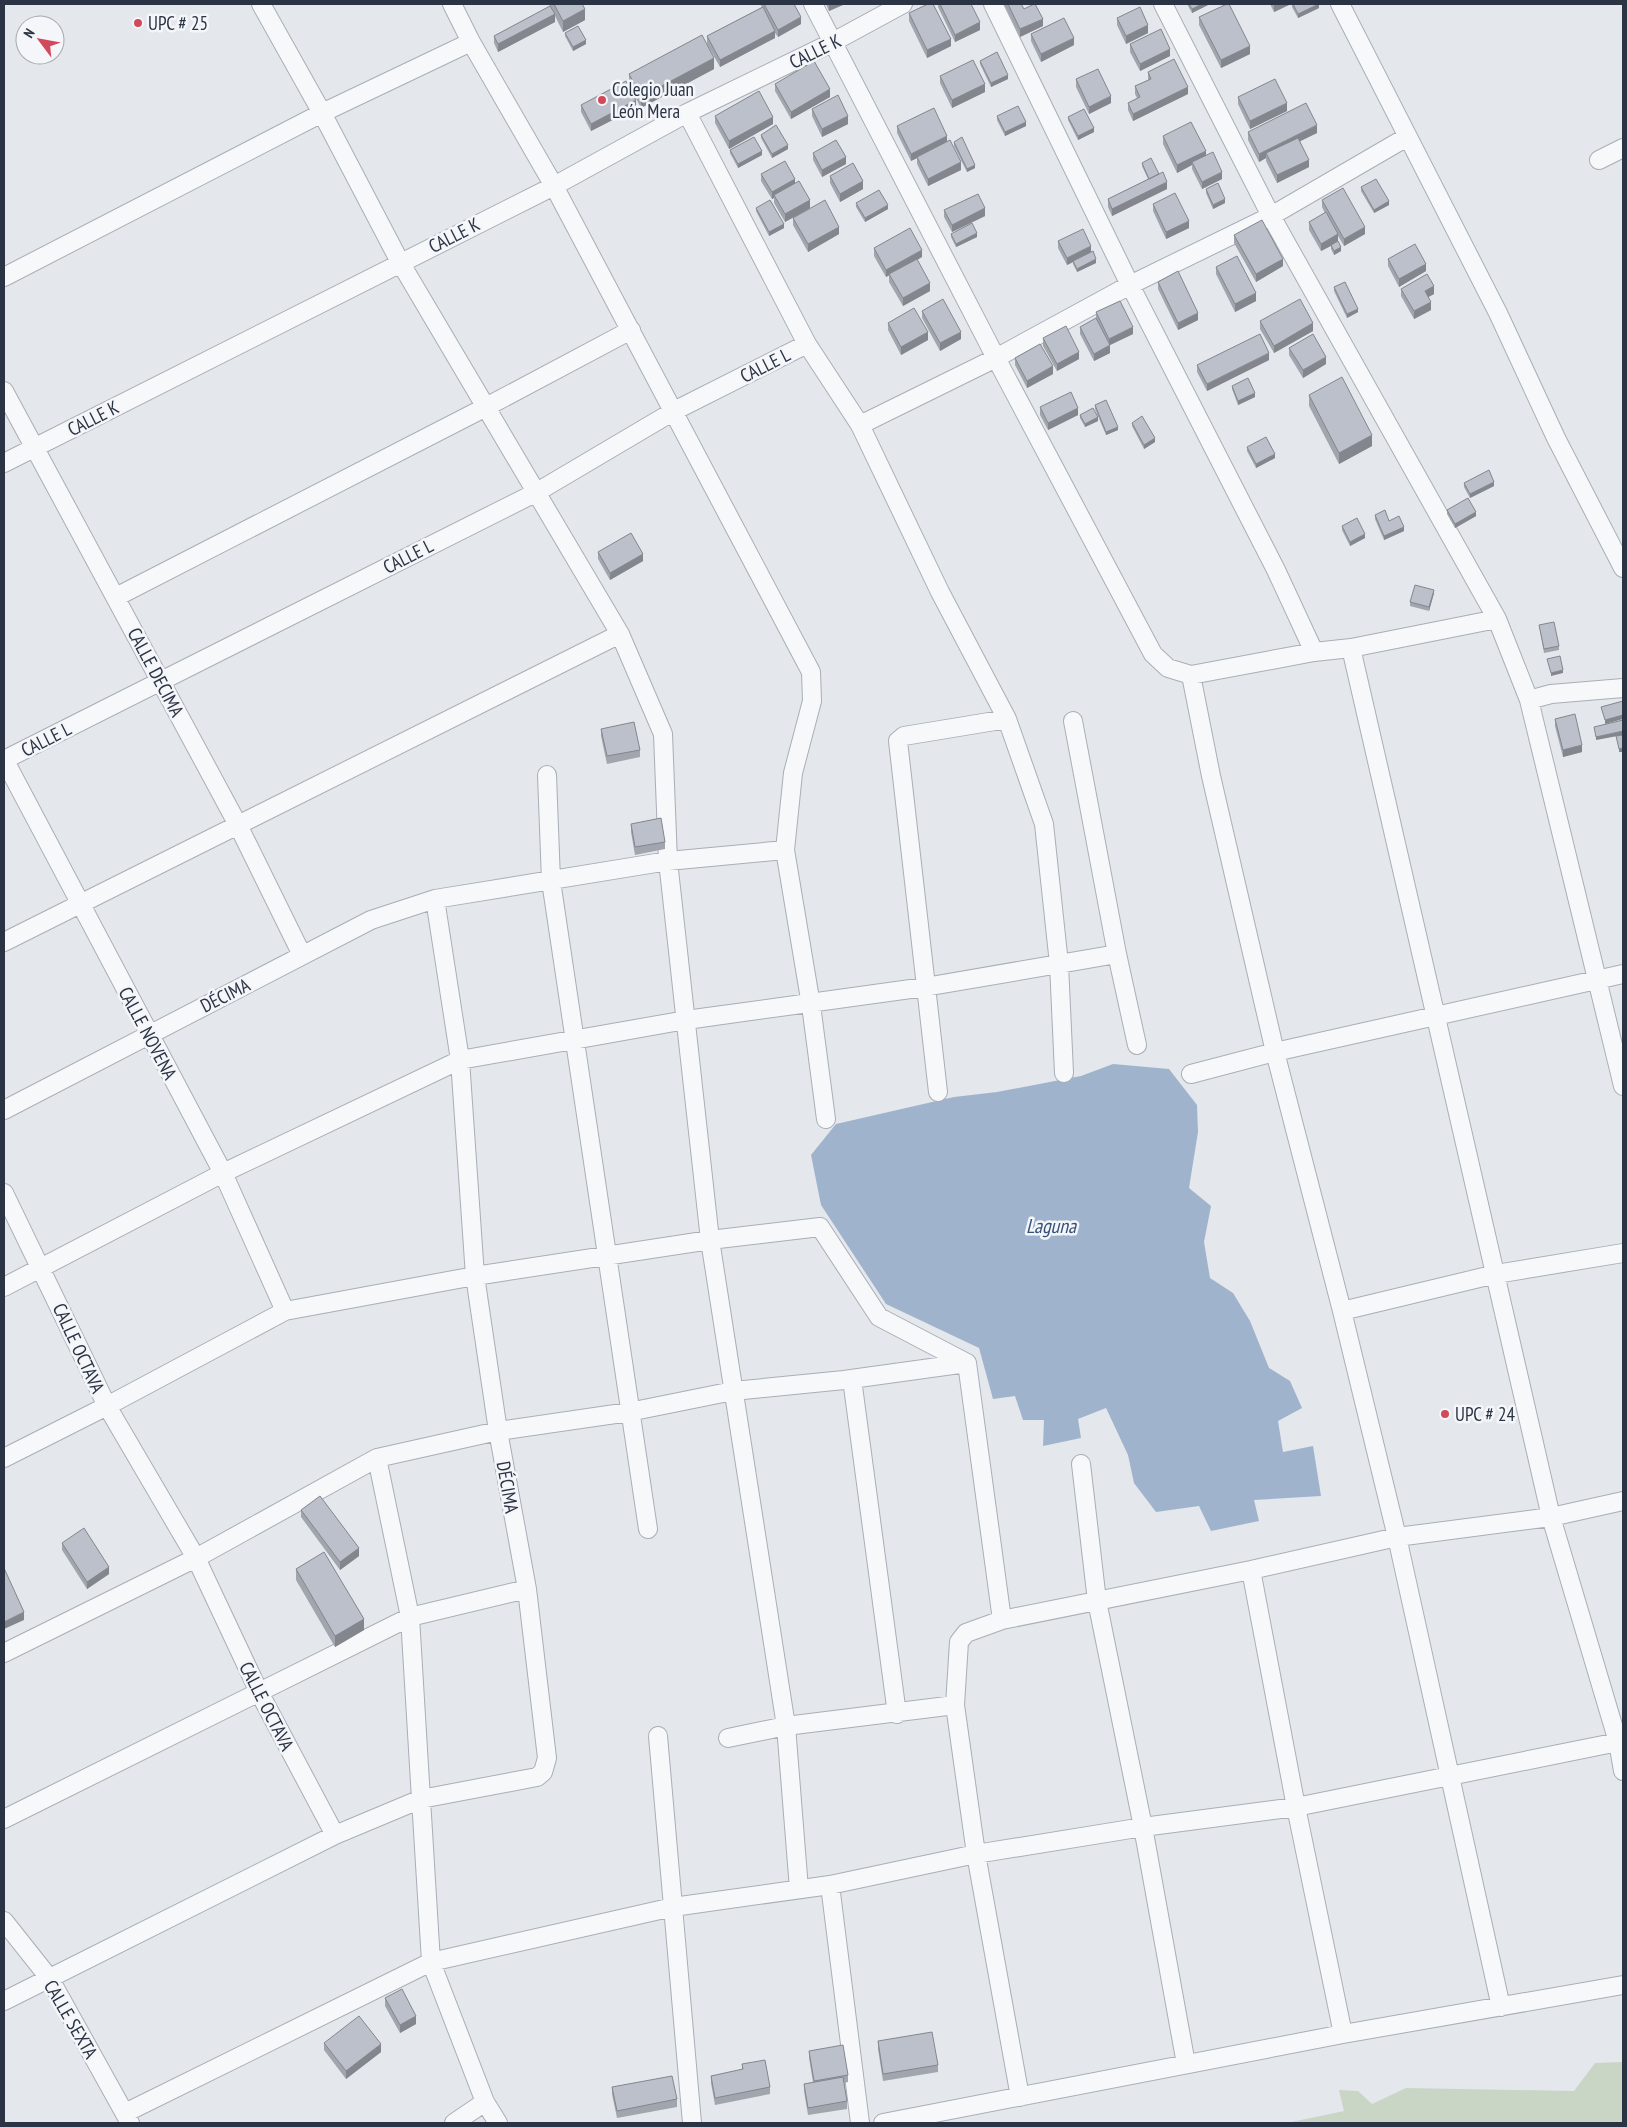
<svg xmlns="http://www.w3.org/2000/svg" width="1627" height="2127" font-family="'PT Sans Narrow',sans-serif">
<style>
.green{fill:#c9d6c5}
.water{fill:#9fb4cc}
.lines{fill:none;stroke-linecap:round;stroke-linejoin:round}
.minor-casing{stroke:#a9aeb7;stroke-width:20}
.minor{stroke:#f7f8fa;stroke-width:18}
.wall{fill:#a1a5ae}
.shaded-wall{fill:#83868d}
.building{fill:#bbc0ca;stroke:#83868d}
.poi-dot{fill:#d1495b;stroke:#f4f6f9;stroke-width:2}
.labels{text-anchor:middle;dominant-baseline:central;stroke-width:5;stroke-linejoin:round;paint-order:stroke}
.poi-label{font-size:19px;fill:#2b3445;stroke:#f4f6f9;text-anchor:start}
.street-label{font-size:19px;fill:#2b3445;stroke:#f4f6f9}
.water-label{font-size:20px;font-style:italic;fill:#34527a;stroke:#f4f6f9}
</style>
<rect width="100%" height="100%" fill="#e4e7ec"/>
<path class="green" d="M1623,2062v61h-336l57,-12 -5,-21 19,1 14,13 34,-16 168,3 21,-28z"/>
<path class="water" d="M1113,1064l56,5 28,36 1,27 -9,56 22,18 -7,36 6,36 23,15 17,28 19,47 21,13 12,27 -24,13 5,31 30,-6 8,50 -67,4 5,21 -48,10 -12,-25 -43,6 -22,-29 -6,-28 -22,-47 -28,11 3,19 -38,8 1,-26h-21l-8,-24 -22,3 -14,-51 -93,-44 -65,-99 -10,-50 25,-31 118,-27 43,-5 84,-16z"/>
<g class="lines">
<defs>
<path id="minor" d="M261,4l61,109 78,149 220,372 43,100 5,127 42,379 76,486 13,163
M813,4l183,354 157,296 15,14 23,7 123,-23 -38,-82 -146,-285 -137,-281
M1163,4l108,212 226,403 32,81 94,386
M1340,4l158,309 58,125 67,130
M687,113l120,231 53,81 80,167 67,127 37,105 15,140 5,109
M1599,160l24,-12
M4,277l318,-164 149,-71
M4,391l234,434 64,130
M860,425l136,-67 134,-73 141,-69 136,-79
M4,463l550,-277 133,-73 146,-71 70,-38
M116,597l370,-190 145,-77
M1351,648l200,869 67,225 5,29
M1314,652l37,-4 146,-29
M1191,675l20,101 64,276 67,259 55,226 104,470
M1529,700l22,-6 72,-6
M1073,721l44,233 20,91
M4,759l219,414 62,138
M4,760l533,-268 137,-81 133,-67
M547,775l4,106 97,648
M785,850l26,155 15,114
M4,942l616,-308
M1191,1074l84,-22 348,-78
M938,1092l-40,-351 6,-5 103,-17
M4,1110l367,-190 64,-21 233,-38 117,-11 8,-77 19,-72 -1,-29 -257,-486 -83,-144 -19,-38
M4,1193l103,213 89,152 63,134 76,143 86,-36 10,163 54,140 13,21
M4,1287l219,-114 237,-113 226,-40 239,-33 192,-33
M1342,1311l154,-37 127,-21
M967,1363l35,257
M852,1379l45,335
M4,1458l103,-52 178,-95 190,-35 235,-36 110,-13 59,90 88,46
M377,1458l33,159 11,182 116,-22 6,-5 4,-14 -20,-169 -29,-158 -23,-155 -15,-216 -25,-161
M1081,1464l16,137 46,226 43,237
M1251,1570l45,237 47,227
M4,1653l192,-95 181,-100 121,-27 131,-19 104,-21 111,-11 123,-17
M658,1736l34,387
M728,1738l58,-12 169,-21
M4,1819l406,-202 117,-28
M830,1885l30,238
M4,1921l46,58 80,144
M4,2001l331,-166
M1020,2097l-44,-243 -21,-149 4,-63 7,-9 36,-13 249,-50 146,-33 154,-20 72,-16
M125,2113l306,-151 242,-55 157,-22 146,-31 167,-27 153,-20 327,-66
M454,2123l31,-21
M883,2123l460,-89 280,-49"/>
</defs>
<use href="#minor" class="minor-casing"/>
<use href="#minor" class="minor"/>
</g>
<path class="wall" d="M549,4h33l3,16 -22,12 -8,-16v6l-57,30 -4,-9v-7l56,-30z
M760,4h34l7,20 -23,13 -3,-4v5l-55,29 -13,-23v-8l55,-29z
M826,4h19l-16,7z
M938,4h33l9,26 -25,12 -17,-35z
M1004,4h17l3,5 19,17 -23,11z
M1187,4h21v1l-16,8z
M1270,4h21l-17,8z
M1292,4h27v4l-21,10 -6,-11z
M909,13l42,33 -24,12 -18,-37z
M1199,17l51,37 -29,14 -22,-43z
M1117,18l31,15 -22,11 -9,-19z
M565,33l21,11 -13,7 -8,-15z
M1031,34l43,11 -33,17 -10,-21z
M1130,44l40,12 -30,15 -10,-19z
M980,61l28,18 -17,8 -11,-23z
M714,69l-73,39 -12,-23v-11z
M1148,72l40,22 -55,27 -5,-11v-7l9,-5 -2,-4v-8l13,-6z
M940,76l45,16 -33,16 -12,-25z
M1076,79l35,24 -22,11 -13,-27z
M775,84l55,13 -39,22 -16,-28z
M1238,97l49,14 -37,18 -12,-25z
M581,105l55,3 -45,23 -10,-19z
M812,109l36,15 -26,13 -10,-21z
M715,116l58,8 -44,25 -14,-26z
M997,116l29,10 -21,10 -8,-16z
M1068,117l26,15 -16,8 -10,-20z
M897,126l50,15 14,29 -33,16 -11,-22v-6l-6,3 -14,-28z
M1248,132l69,1 -17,8 9,26 -32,16 -11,-22v-3l-7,4 -11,-22z
M761,135l27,14 -16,9 -11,-20z
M1163,136l43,19 16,24 -20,10 -10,-20v-4l-15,8 -14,-29z
M954,142l21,26 -8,4 -13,-26z
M730,150l32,5 -24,13 -8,-15z
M813,153l33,11 -24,13 -9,-17z
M1142,163l17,11 8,15 -55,27 -4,-9v-8l40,-20 -6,-13z
M761,174l34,10 15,24 -25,14 -11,-19v-5l-2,1 -11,-18z
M830,176l33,13 -23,13 -10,-19z
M1361,187l28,18 -15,8 -13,-22z
M1206,189l19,14 -12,6 -7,-16z
M1322,200l43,34 -21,12 -6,-10v6l3,9 -7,4 -3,-6v-3l-10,5 -12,-21v-8l16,-9 -3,-6z
M856,203l32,6 -23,13 -9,-15z
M1153,204l36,24 -23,11 -13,-28z
M756,208l28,20 -15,8 -13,-25z
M944,210l41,6 -33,16 -8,-15z
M793,218l46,16 -31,18 -15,-27z
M951,234l26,3 -21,10 -5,-10z
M1234,235l49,31 -27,16 -22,-39z
M1058,241l33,11 5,11 -19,9 -4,-8v-2l-6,3 -9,-17z
M874,248l48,9 -5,3 13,31 -27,15 -14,-24v-7l-3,2 -12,-21z
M1388,259l38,12 -27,16 -11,-21z
M1216,267l40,34 -21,11 -19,-38z
M1158,282l40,38 -20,10 -20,-41z
M1334,287l24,25 -11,6 -13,-27z
M1401,289l33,5 -6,3 3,13 -17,9 -13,-23z
M922,311l39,28 -21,12 -18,-33z
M1096,312l37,22 -23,11v8l-16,8 -14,-27v-7l16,-8z
M1260,321l53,10 -39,22 -14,-24z
M888,323l40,17 -27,15 -13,-25z
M1043,338l36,21 -22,12 -14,-25z
M1289,348l37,16 -23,14 -14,-23z
M1015,358l38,16 -26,14 -12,-23z
M1269,360l-62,31 -10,-19v-7z
M1232,386l23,11 -17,8 -6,-16z
M1309,395l63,51 -33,18 -30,-58z
M1095,405l23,25 -12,5 -11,-26z
M1040,407l38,8 -30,15 -8,-15z
M1080,415l18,6 -13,6 -5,-9z
M1132,423l23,19 -11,7 -12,-23z
M1247,447l28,11 -19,10 -9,-17z
M1464,483l30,3 -24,12 -6,-11z
M1447,510l29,6 -21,12 -8,-14z
M1375,515l14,6 15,10 -20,9 -9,-21z
M1342,526l23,12 -15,8 -8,-16z
M598,552l45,9 -33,19 -12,-21z
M1434,593l-5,18 -19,-5v-4z
M1539,625l20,21v4l-15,3z
M1555,719l27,33 -19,5 -8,-31z
M601,729l39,21v7l-33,7 -6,-28z
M631,824l34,18v7l-30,6 -4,-23z
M301,1510l58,46 -19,14 -39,-53z
M62,1543l47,31 -22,15 -25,-39z
M296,1569l68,61 -29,17 -39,-67z
M385,1998l31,26 -16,9 -15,-27z
M878,2041l60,24v7l-55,9 -5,-32z
M324,2043l57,9 -35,27 -22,-29z
M809,2051l39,24v7l-4,1 3,18v8l-39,6 -4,-24v-7l9,-2 -4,-24z
M742,2064l28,23v7l-55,11 -4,-22v-7l31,-6z
M612,2087l65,12v8l-60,11 -5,-24z"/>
<path class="shaded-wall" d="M829,4h16l-16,7z
M1202,4h6v1l-16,8v-4z
M1276,4h15l-17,8v-7z
M1319,4v4l-21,10v-4z
M585,9v11l-22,12v-11z
M555,14v8l-57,30v-8z
M801,17v7l-23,13v-7z
M1043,19v7l-23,11v-8z
M980,22v8l-25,12v-7z
M1148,25v8l-22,11v-8z
M775,31v7l-55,29v-7z
M1074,38v7l-33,17v-8z
M951,39v7l-24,12v-8z
M586,40v4l-13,7v-4z
M1250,46v8l-29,14v-8z
M1170,49v7l-30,15v-7z
M714,58v11l-73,39v-11z
M1008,75v4l-17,8v-4z
M985,84v8l-33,16v-8z
M1188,87v7l-55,27v-7z
M830,89v8l-39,22v-7z
M1111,96v7l-22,11v-7z
M636,100v8l-45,23v-7z
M1287,103v8l-37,18v-8z
M848,116v8l-26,13v-8z
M773,117v7l-44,25v-8z
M1026,122v4l-21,10v-4z
M1317,125v8l-49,24 -2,-4v5l-7,4v-8z
M1094,128v4l-16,8v-4z
M947,136v7l-36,18v-7z
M788,145v4l-16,9v-4z
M762,151v4l-24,13v-4z
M1206,151v8l-14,3v3l-15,8v-8z
M846,157v7l-24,13v-7z
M1309,160v7l-32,16v-8z
M961,162v8l-33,16v-7z
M975,165v3l-8,4v-3z
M1222,172v7l-20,10v-7z
M795,179v8l-21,8v3l-2,1v-7z
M863,181v8l-23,13v-8z
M1167,182v7l-55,27v-7z
M1225,199v4l-12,6v-4z
M810,200v8l-25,14v-8z
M1389,201v4l-15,8v-3z
M888,205v4l-23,13v-4z
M985,208v8l-33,16v-7z
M1189,221v7l-23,11v-7z
M784,224v4l-15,8v-4z
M839,227v7l-31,18v-8z
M1365,227v7l-21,12v-7z
M977,233v4l-21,10v-3z
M1338,234v8l-17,9v-7z
M1091,246v7l-24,12v-7z
M1341,247v4l-7,4v-4z
M922,250v7l-36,20v-7z
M1096,259v4l-19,9v-3z
M1283,259v7l-27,16v-8z
M1426,264v7l-27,16v-8z
M930,283v8l-27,15v-8z
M1434,286v8l-9,5v-8z
M1256,293v8l-21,11v-8z
M1431,302v8l-17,9v-8z
M1358,309v3l-11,6v-4z
M1198,313v7l-20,10v-7z
M1313,323v8l-39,22v-7z
M1133,327v7l-23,11v8l-16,8v-7l15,-8v-7z
M928,332v8l-27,15v-8z
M961,332v7l-21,12v-8z
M1079,352v7l-22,12v-7z
M1269,353v7l-62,31v-7z
M1326,357v7l-23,14v-8z
M1053,366v8l-26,14v-7z
M1255,393v4l-17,8v-4z
M1078,408v7l-30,15v-7z
M1098,417v4l-13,6v-3z
M1118,427v3l-12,5v-3z
M1372,435v11l-33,18v-11z
M1155,438v4l-11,7v-4z
M1275,454v4l-19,10v-4z
M1494,482v4l-24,12v-4z
M1476,512v4l-21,12v-4z
M1404,527v4l-20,9v-4z
M1365,534v4l-15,8v-4z
M643,554v7l-33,19v-7z
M1434,590v3l-5,18v-4z
M1563,670v3l-12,3v-3z
M1623,715v4l-18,5v-4z
M1623,731v4l-27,5v-3z
M1582,745v7l-19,5v-7z
M1623,748v4h-4v-3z
M359,1548v8l-19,14v-8z
M109,1567v7l-22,15v-7z
M24,1612v8l-20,9v-7z
M364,1619v11l-29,17v-11z
M416,2016v8l-16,9v-8z
M381,2044v8l-35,27v-8z"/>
<path class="building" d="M554,4h28l3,5 -22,12z
M764,4h30l7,13 -23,13z
M928,4h5l18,35 -24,11 -18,-37z
M940,4h31l9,18 -25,13z
M1008,4h13l3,5 10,-5h1l8,15 -23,10z
M1189,4h13l-10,5z
M1227,4h2l21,42 -29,14 -22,-43z
M1293,4h26l-21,10z
M550,6l5,8 -57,30 -4,-8z
M763,7l12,24 -55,29 -13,-24z
M1140,7l8,18 -22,11 -9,-18z
M1064,18l10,20 -33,16 -10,-20z
M578,26l8,14 -13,7 -8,-14z
M1161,29l9,20 -30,15 -10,-20z
M702,35l12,23 -73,39 -12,-23z
M997,52l11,23 -17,8 -11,-22z
M1174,59l14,28 -55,27 -5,-11 12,-6 -5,-11 16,-7 -3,-7z
M973,60l12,24 -33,16 -12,-24z
M814,61l16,28 -39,23 -16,-28z
M1098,69l13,27 -22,11 -13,-28z
M1275,79l12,24 -37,18 -12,-24z
M626,81l10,19 -45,24 -10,-19z
M759,91l14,26 -44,24 -14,-25z
M838,95l10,21 -26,13 -10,-20z
M1306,103l11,22 -58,29 -11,-22z
M1018,106l8,16 -21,10 -8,-16z
M934,108l13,28 -36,18 -14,-28z
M1084,109l10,19 -16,8 -10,-19z
M1191,122l15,29 -29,14 -14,-29z
M776,125l12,20 -16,9 -11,-19z
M754,137l8,14 -24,13 -8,-14z
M962,137l13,28 -8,4 -13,-27z
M1298,138l11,22 -32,15 -11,-22z
M836,140l10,17 -24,13 -9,-17z
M950,140l11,22 -33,17 -11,-22z
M1213,152l9,20 -20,10 -10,-20z
M1151,158l8,16 -10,5 -7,-16z
M785,161l10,18 -23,13 -11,-18z
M853,163l10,18 -23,13 -10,-18z
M1163,172l4,10 -55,27 -4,-10z
M1376,179l13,22 -15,9 -13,-23z
M799,181l11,19 -25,14 -11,-19z
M1218,183l7,16 -12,6 -7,-16z
M1343,188l22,39 -21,12 -22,-39z
M879,190l9,15 -23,13 -9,-15z
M1175,193l14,28 -23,11 -13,-28z
M978,194l7,14 -33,17 -8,-15z
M770,200l14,24 -15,8 -13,-24z
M825,200l14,27 -31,17 -15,-26z
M1326,212l12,22 -17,10 -12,-22z
M1262,220l21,39 -27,15 -22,-39z
M972,223l5,10 -21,11 -5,-10z
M910,228l12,22 -36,20 -12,-22z
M1083,229l8,17 -24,12 -9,-17z
M1338,241l3,6 -7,4 -3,-6z
M1415,244l11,20 -27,15 -11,-20z
M1093,251l3,8 -19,10 -4,-8z
M1237,256l19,37 -21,11 -19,-37z
M917,259l13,24 -27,15 -14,-24z
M1178,271l20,42 -20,10 -20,-41z
M1427,274l7,12 -9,5 6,11 -17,9 -13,-22z
M1345,282l13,27 -11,5 -13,-27z
M943,299l18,33 -21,11 -18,-32z
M1300,299l13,24 -39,23 -14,-25z
M1120,301l13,26 -24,12 -13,-27z
M914,308l14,24 -27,15 -13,-24z
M1096,318l14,27 -16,9 -14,-27z
M1066,326l13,26 -22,12 -14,-26z
M1260,334l9,19 -62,31 -10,-19z
M1313,334l13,23 -23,13 -14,-22z
M1040,344l13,22 -26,15 -12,-23z
M1342,377l30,58 -33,18 -30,-58z
M1248,378l7,15 -17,8 -6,-15z
M1071,392l7,16 -30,15 -8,-16z
M1106,400l12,27 -12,5 -11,-27z
M1093,408l5,9 -13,7 -5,-9z
M1142,416l13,22 -11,7 -12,-22z
M1266,437l9,17 -19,10 -9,-17z
M1489,470l5,12 -24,12 -6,-11z
M1468,498l8,14 -21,12 -8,-14z
M1385,510l4,11 10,-5 5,11 -20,9 -9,-21z
M1357,518l8,16 -15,8 -8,-16z
M631,533l12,21 -33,19 -12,-21z
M1415,585l19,5 -5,17 -19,-5z
M1554,622l5,24 -15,3 -5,-24z
M1560,656l3,14 -12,3 -4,-14z
M1623,701v14l-18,5 -4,-13z
M1575,714l7,31 -19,5 -8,-31z
M1623,720v11l-27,6 -2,-10z
M634,722l6,28 -33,6 -6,-27z
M1623,735v13l-4,1 -3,-13z
M661,818l4,24 -30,5 -4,-23z
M320,1496l39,52 -19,14 -39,-52z
M84,1528l25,39 -22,15 -25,-39z
M324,1552l40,67 -29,17 -39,-67z
M4,1568l20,44 -20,10z
M402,1989l14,27 -16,9 -15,-27z
M359,2016l22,28 -35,27 -22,-28z
M932,2032l6,33 -55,9 -5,-33z
M843,2045l5,30 -34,6 -5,-30z
M765,2060l5,27 -55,11 -4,-22 32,-7 -1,-5z
M672,2076l5,23 -60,12 -5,-24z
M843,2077l4,24 -39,7 -4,-24z"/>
<g class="poi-dot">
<circle cx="138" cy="23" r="5"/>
<circle cx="602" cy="100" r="5"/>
<circle cx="1445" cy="1414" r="5"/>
</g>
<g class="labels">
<g class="poi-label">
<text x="148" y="23">UPC # 25</text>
<text x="612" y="89">Colegio Juan<tspan x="612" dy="22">León Mera</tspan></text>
<text x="1455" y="1414">UPC # 24</text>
</g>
<g class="street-label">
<text transform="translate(815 51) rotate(-26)">CALLE K</text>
<text transform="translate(454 235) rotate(-27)">CALLE K</text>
<text transform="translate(765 365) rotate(-27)">CALLE L</text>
<text transform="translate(93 418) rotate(-27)">CALLE K</text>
<text transform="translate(408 556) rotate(-27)">CALLE L</text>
<text transform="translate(156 672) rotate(62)">CALLE DECIMA</text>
<text transform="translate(46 739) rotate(-27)">CALLE L</text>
<text transform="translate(225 995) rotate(-27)">DÉCIMA</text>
<text transform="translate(148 1033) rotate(62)">CALLE NOVENA</text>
<text transform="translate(79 1348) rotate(65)">CALLE OCTAVA</text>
<text transform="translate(508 1487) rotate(80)">DÉCIMA</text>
<text transform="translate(267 1706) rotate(63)">CALLE OCTAVA</text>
<text transform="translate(71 2019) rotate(60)">CALLE SEXTA</text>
</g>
<g class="water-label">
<text x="1051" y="1226">Laguna</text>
</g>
</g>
<rect width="1627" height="2127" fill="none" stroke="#2b3445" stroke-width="10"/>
<g transform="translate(40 40) rotate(302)"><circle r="24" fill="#f4f6f9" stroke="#a4a8b1"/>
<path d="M0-4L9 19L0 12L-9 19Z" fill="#d1495b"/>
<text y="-8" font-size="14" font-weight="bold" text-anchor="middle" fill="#2b3445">N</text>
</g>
</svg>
